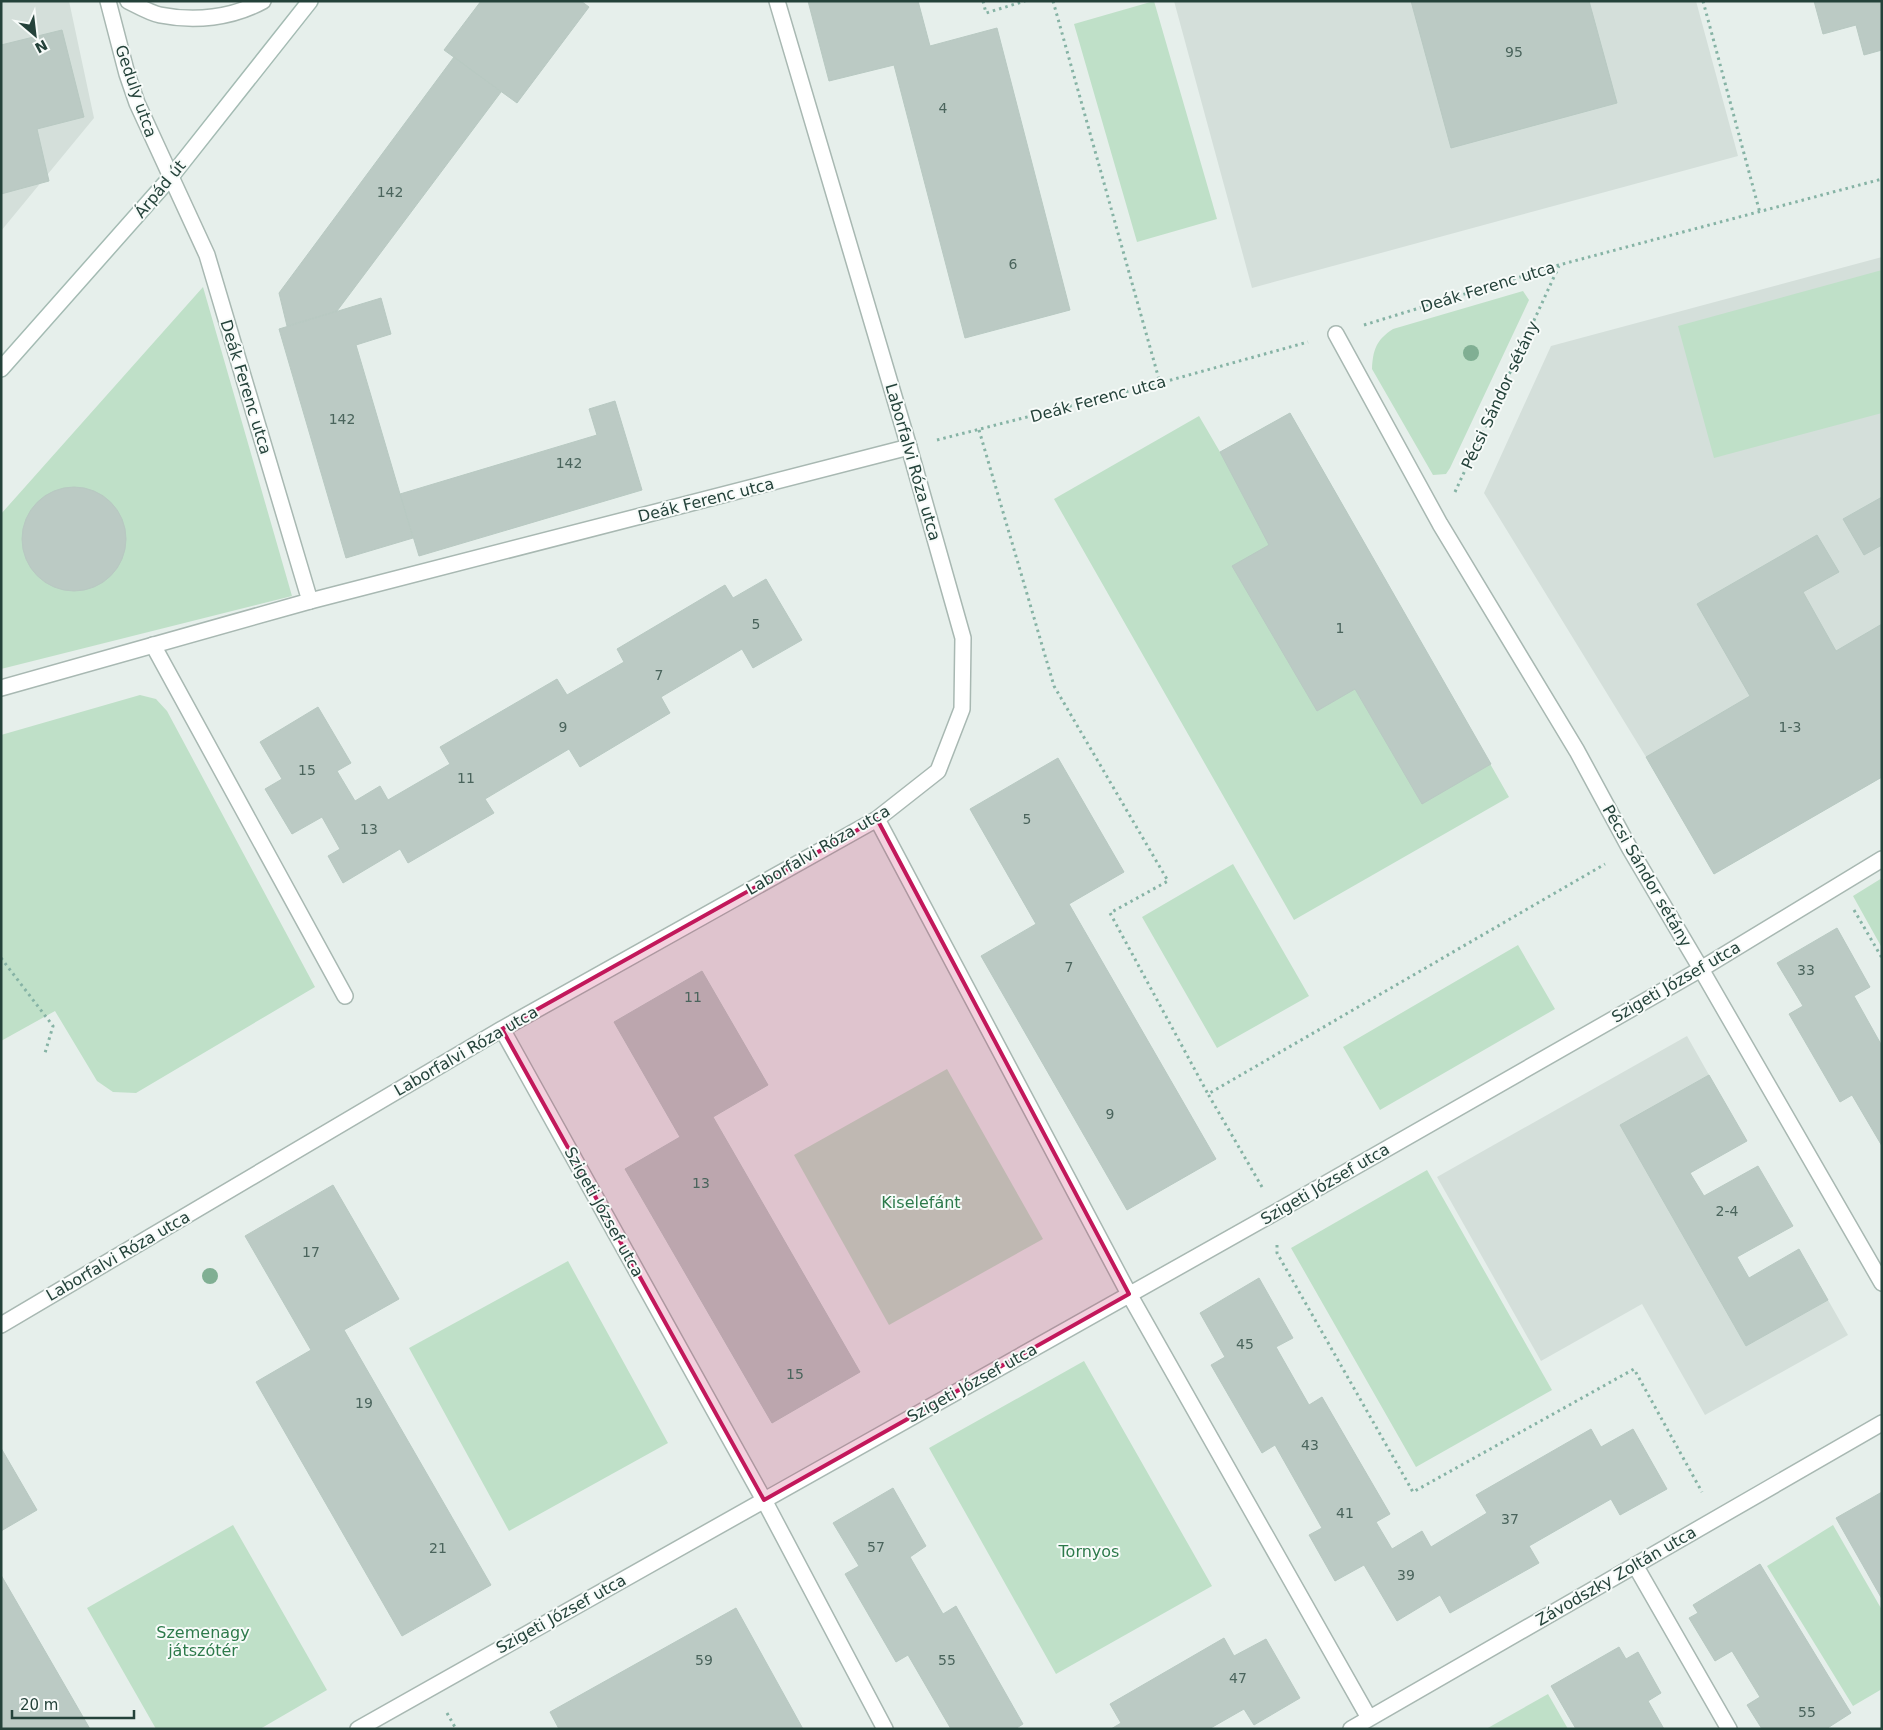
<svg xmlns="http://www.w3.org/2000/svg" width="1883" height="1730" font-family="'DejaVu Sans',sans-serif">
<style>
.built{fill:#d4dfda}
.green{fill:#bfe0c8}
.building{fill:#bbcac4;stroke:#b8c9c2}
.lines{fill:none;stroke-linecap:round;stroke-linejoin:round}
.lane-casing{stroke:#a8b8b2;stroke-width:18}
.street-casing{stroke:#a8b8b2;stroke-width:18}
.secondary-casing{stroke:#a4bbb3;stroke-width:18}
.path{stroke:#86b3a5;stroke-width:3;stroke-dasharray:2.5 4;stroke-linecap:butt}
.lane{stroke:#fff;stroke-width:15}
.street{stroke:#fff;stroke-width:15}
.secondary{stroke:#fff;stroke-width:15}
.tree{fill:#80af93}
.marked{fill:#c2185b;fill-opacity:0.2;stroke:#c2185b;stroke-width:4;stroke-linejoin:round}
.labels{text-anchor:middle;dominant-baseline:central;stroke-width:4;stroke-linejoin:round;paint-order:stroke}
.number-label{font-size:14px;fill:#4a645c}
.street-label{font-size:16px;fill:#24423a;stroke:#f7fbf9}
.park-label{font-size:16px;fill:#2d7a4b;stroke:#f7fbf9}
</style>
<rect width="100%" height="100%" fill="#e6efeb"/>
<path class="built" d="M1,1h68l25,117 -93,113z
M1174,1h522l42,155 -486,132z
M1882,257v520l-168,97 -68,-117 -162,-264 67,-147z
M1687,1036l22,39 -88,50 125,221 82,-46 20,35 -143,80 -63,-111 -101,57 -104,-184z"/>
<path class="green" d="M1154,1l63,218 -80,23 -63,-218z
M1882,270v143l-168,45 -36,-132z
M203,287l89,309 -291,73v-155z
M1523,291l6,9 -79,168 -4,6 -13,1 -61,-106c1,-19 4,-29 21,-40z
M1290,413l219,384 -215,123 -240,-421 145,-83 21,36z
M140,695l16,4 11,12 148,276 -179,106 -23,-1 -16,-11 -42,-70 -54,30v-306z
M1233,864l76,132 -92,52 -75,-131z
M1882,878v70l-29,-52z
M1518,945l37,64 -175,101 -37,-63z
M947,1069l96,170 -154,86 -95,-170z
M1427,1170l125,220 -136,77 -125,-219z
M568,1261l100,182 -159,88 -100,-183z
M1084,1361l128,225 -156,88 -127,-226z
M233,1525l94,165 -67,39h-104l-69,-121z
M1833,1525l49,85v79l-29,17 -86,-140z
M1548,1694l20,35h-82z"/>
<path class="building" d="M481,1h100l8,6 -72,96 -73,-53z
M808,1h110l12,45 67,-18 73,282 -105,28 -71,-273 -65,16z
M1411,1h178l28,102 -166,45z
M1814,1h68v49l-18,5 -8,-30 -33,9z
M62,30l22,87 -47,12 12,52 -48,13v-149z
M454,57l47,35 -164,219 -50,15 -8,-33z
M381,298l10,36 -35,11 57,193 -67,20 -67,-229z
M615,401l27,89 -223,66 -19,-62 197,-59 -8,-26z
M1290,413l201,351 -69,40 -67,-115 -38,22 -85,-145 37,-21 -49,-93z
M22 539a52 52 0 1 1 104 0a52 52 0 1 1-104 0Z
M1882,497v48l-18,10 -21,-36z
M1817,535l22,37 -36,20 33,59 46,-27v153l-168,97 -68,-117 104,-61 -53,-92z
M766,579l36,61 -49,28 -11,-19 -81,48 9,16 -90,54 -11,-18 -84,50 9,14 -86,50 -8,-14 -57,34 -15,-27 12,-7 -18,-32 -30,17 -27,-45 17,-10 -22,-37 58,-35 33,56 -14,8 18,30 25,-15 8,14 62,-36 -10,-17 117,-68 10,16 57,-33 -7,-13 108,-64 8,13z
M1058,758l66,114 -55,32 147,255 -89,51 -146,-254 55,-32 -66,-115z
M1837,928l33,59 -16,9 28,50v100l-30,-51 -12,7 -51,-88 14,-8 -26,-43z
M702,971l66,114 -55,32 147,255 -88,51 -147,-254 55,-32 -66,-115z
M1709,1075l38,66 -57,32 14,23 54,-30 35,60 -56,31 12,21 50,-29 29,51 -82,46 -126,-221z
M333,1185l66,114 -55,31 147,255 -89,51 -146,-254 55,-32 -66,-114z
M1259,1278l34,60 -17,9 33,58 13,-8 68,117 -14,8 16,27 30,-18 9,16 56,-34 -11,-18 115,-66 10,18 32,-18 34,60 -47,26 -9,-16 -82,47 10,17 -89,50 -10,-18 -43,26 -33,-56 -29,16 -26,-46 13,-7 -47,-83 -13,8 -51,-88 14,-8 -25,-44z
M1,1448l36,62 -36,21z
M893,1488l33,58 -16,11 33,57 13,-8 67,118 -8,5h-64l-43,-74 -12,7 -51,-88 14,-8 -26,-43z
M1882,1492v107l-46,-81z
M1760,1564l91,149 -25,16h-64l-15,-24 13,-8 -28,-46 -17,10 -26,-43 9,-5 -5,-8z
M1,1575l89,154h-89z
M736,1608l67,121h-244l-9,-17z
M1224,1638l10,18 32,-17 34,59 -46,27 -10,-16 -35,20h-98l10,-6 -11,-19z
M1619,1647l7,12 12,-7 23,41 -13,8 16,28h-88l-25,-43z"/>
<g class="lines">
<defs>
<path id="lane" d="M128,1c10,5 22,12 32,14 35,7 72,3 103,-14
M310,601l599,-154
M153,645l192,351"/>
<path id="street" d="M1336,334l104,190 137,227 53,98 71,120 181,314
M1,688l309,-87 -103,-346 -70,-152 -10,-29 -19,-73
M877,819l252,475 240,424
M502,1029l262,471 121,229
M1,1325l501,-296 375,-210 61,-48 24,-62 1,-71 -54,-191 -132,-446
M1635,1565l94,164
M358,1729l918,-517 425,-243 181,-110
M1351,1729l531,-306"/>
<path id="secondary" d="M1,369l169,-191 140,-177"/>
</defs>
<use href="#lane" class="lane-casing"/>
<use href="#street" class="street-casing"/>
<use href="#secondary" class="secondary-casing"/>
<path class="path" d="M983,1l3,12 39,-12
M1053,1l107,382
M1703,1l57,212
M1364,325l195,-60 323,-86
M979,430l75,256 114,195 -58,32 98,181
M937,440l223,-57 148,-41
M1455,492l104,-226
M1854,910l28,48
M1,958l52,68 -8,27
M1262,1187l-54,-93 397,-230
M1277,1245v8l136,239 221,-123 68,123
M447,1713l9,16"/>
<use href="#lane" class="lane"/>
<use href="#street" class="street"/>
<use href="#secondary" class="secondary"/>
</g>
<g class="tree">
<circle cx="1471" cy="353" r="8"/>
<circle cx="210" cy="1276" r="8"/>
</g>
<path class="marked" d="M877,819l252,475 -365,206 -262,-471z"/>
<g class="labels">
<g class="number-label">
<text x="1514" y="52">95</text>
<text x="943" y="108">4</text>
<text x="390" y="192">142</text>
<text x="1013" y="264">6</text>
<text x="342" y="419">142</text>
<text x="569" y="463">142</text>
<text x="756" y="624">5</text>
<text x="1340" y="628">1</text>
<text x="659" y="675">7</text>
<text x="563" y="727">9</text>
<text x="1790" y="727">1-3</text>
<text x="307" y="770">15</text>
<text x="466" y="778">11</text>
<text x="1027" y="819">5</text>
<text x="369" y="829">13</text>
<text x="1069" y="967">7</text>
<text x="1806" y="970">33</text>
<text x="693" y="997">11</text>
<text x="1110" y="1114">9</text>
<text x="701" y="1183">13</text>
<text x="1727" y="1211">2-4</text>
<text x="311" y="1252">17</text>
<text x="1245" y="1344">45</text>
<text x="795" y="1374">15</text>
<text x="364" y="1403">19</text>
<text x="1310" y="1445">43</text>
<text x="1345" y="1513">41</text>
<text x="1510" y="1519">37</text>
<text x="876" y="1547">57</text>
<text x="438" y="1548">21</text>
<text x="1406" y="1575">39</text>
<text x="704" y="1660">59</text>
<text x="947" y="1660">55</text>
<text x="1238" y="1678">47</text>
<text x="1807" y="1712">55</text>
</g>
<g class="street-label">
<text transform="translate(136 91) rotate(71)">Geduly utca</text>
<text transform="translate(160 189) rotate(-50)">Árpád út</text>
<text transform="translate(1488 287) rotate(-17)">Deák Ferenc utca</text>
<text transform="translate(246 387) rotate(73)">Deák Ferenc utca</text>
<text transform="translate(1500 395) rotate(-65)">Pécsi Sándor sétány</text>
<text transform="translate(1098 399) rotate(-15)">Deák Ferenc utca</text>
<text transform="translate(913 462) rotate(74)">Laborfalvi Róza utca</text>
<text transform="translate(706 500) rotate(-14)">Deák Ferenc utca</text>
<text transform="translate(818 850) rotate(-30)">Laborfalvi Róza utca</text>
<text transform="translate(1647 876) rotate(60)">Pécsi Sándor sétány</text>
<text transform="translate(1676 982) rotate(-30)">Szigeti József utca</text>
<text transform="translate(466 1051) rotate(-30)">Laborfalvi Róza utca</text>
<text transform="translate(1325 1184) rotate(-30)">Szigeti József utca</text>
<text transform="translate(604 1212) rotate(61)">Szigeti József utca</text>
<text transform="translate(118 1256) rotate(-30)">Laborfalvi Róza utca</text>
<text transform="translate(972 1383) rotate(-29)">Szigeti József utca</text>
<text transform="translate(1616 1576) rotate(-30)">Závodszky Zoltán utca</text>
<text transform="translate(561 1614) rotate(-29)">Szigeti József utca</text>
</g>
<g class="park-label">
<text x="921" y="1202">Kiselefánt</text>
<text x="1089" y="1551">Tornyos</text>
<text x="203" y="1632">Szemenagy<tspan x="203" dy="18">játszótér</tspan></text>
</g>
</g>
<rect width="1883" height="1730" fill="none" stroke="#24423a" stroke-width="5"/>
<g transform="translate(35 35) rotate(152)" stroke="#f7fbf9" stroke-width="4" paint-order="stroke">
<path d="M0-4L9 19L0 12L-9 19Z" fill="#24423a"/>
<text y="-8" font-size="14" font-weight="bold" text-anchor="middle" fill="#24423a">N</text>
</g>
<path d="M12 1710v8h122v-8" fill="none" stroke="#24423a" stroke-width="2.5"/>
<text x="20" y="1710" font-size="15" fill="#24423a" stroke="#f7fbf9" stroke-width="4" paint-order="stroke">20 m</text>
</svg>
